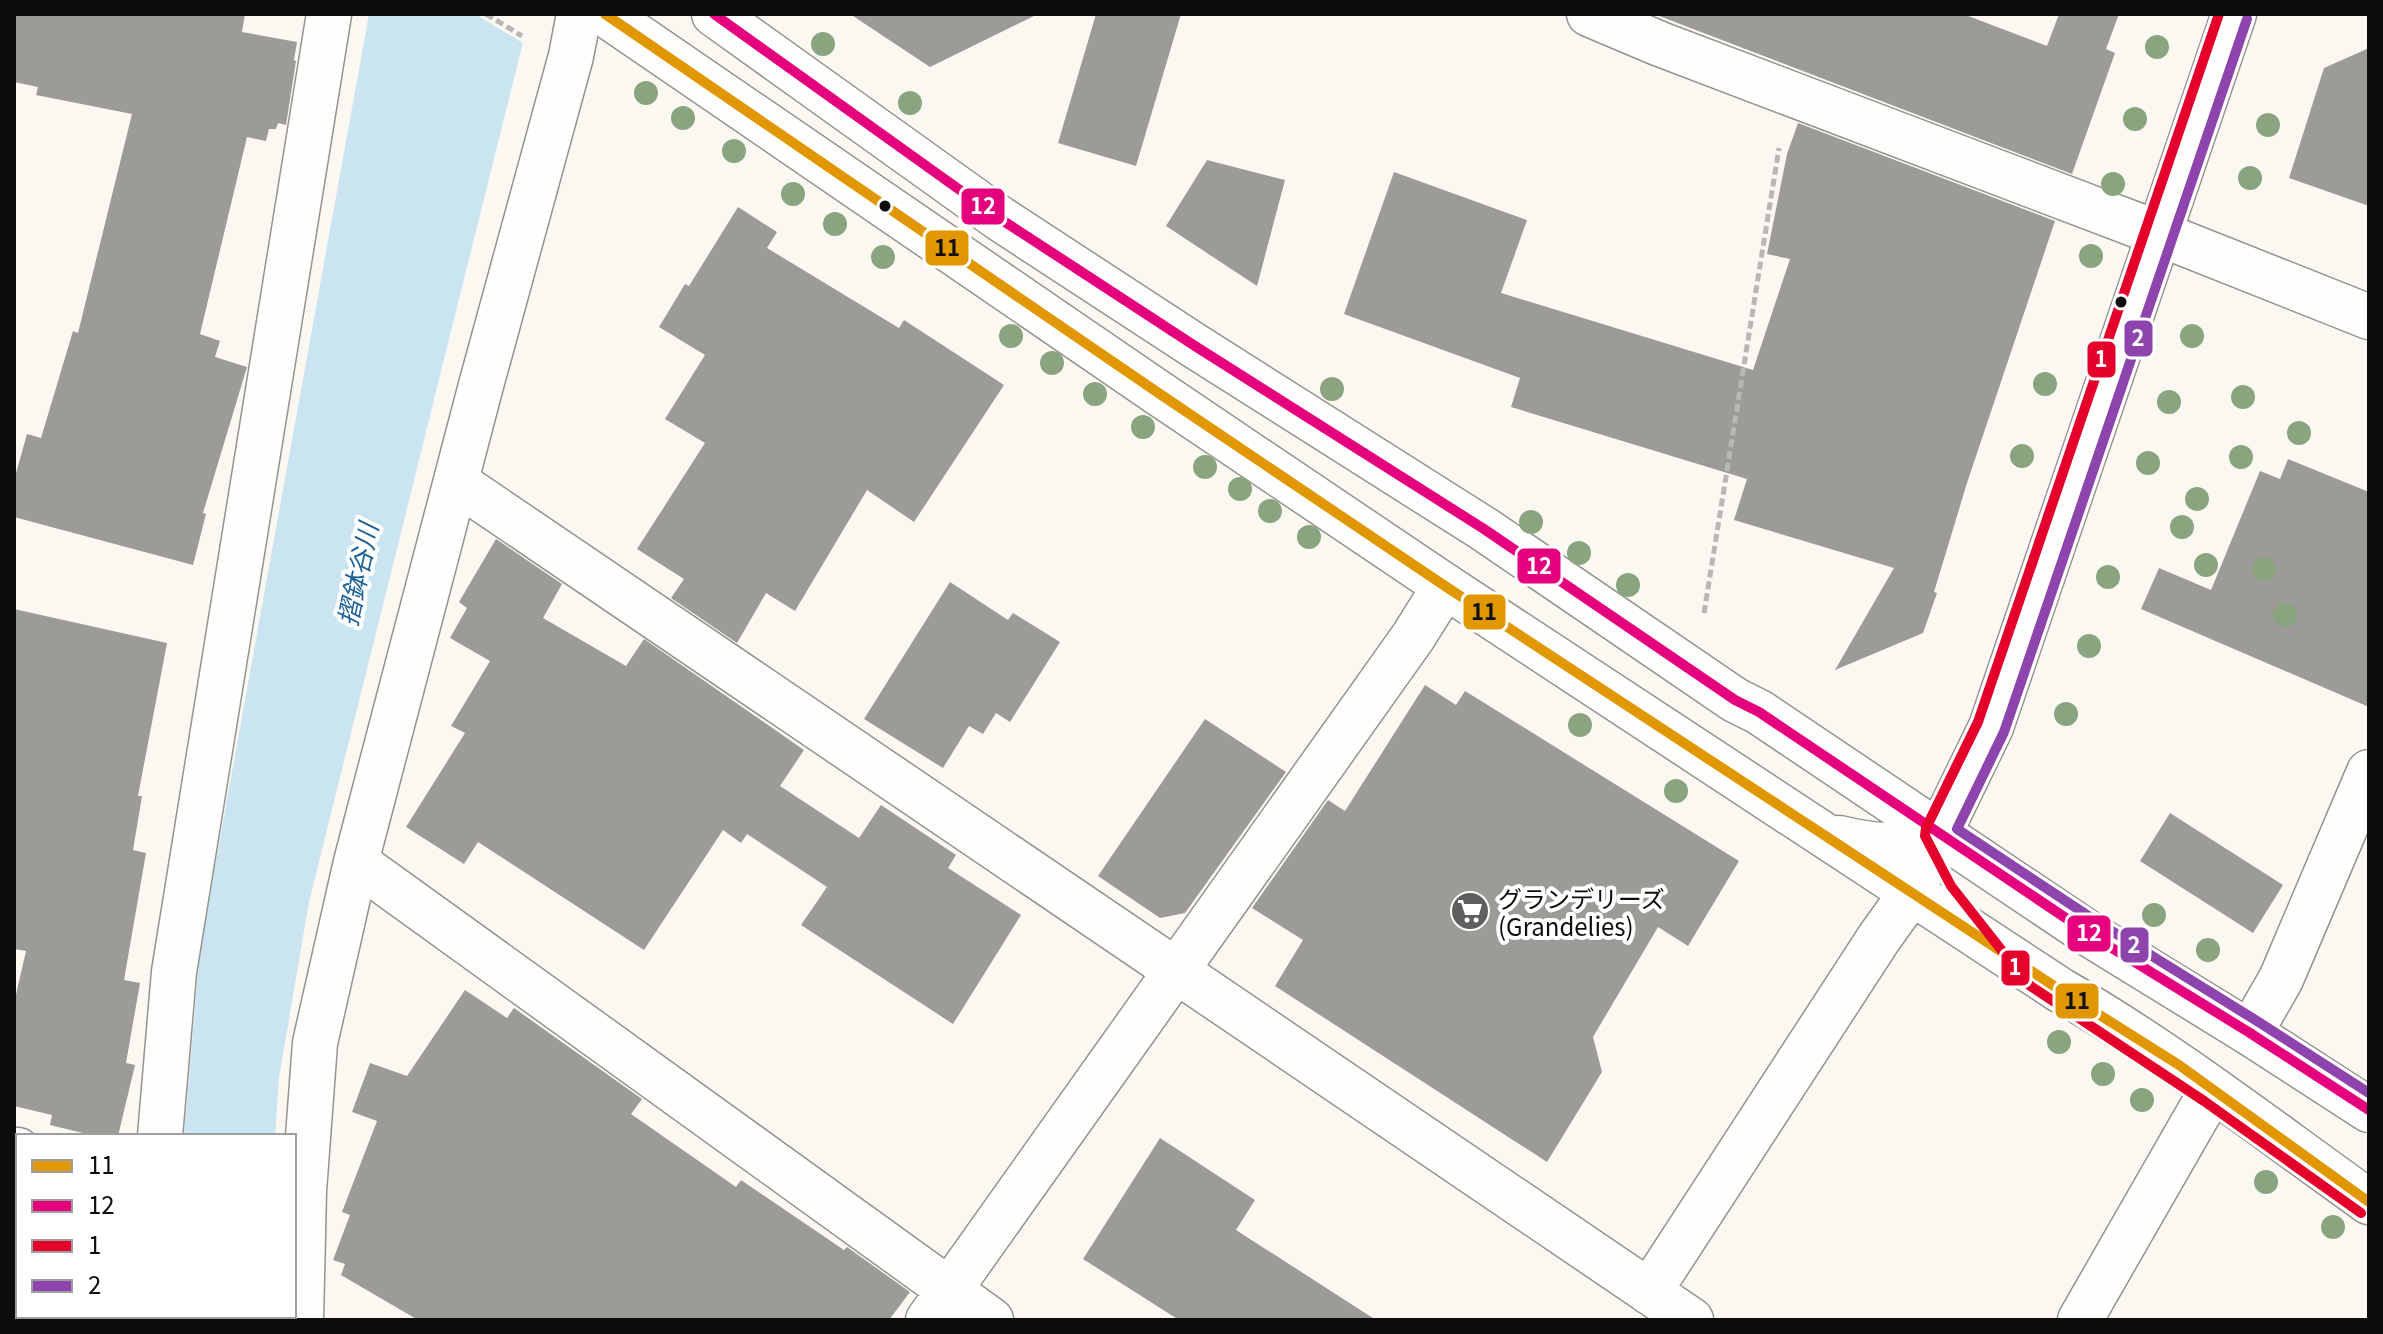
<svg xmlns="http://www.w3.org/2000/svg" width="2383" height="1334" font-family="Georgia,'Noto Sans JP',serif">
<style>
.water{fill:#cae4f2}
.pier{fill:#faf8f1}
.building{fill:#9d9b97}
.lines{fill:none;stroke-linecap:round;stroke-linejoin:round}
.minor-casing{stroke:#949390;stroke-width:47}
.tertiary-casing{stroke:#949390;stroke-width:47}
.path{stroke:#b8b7b6;stroke-width:5;stroke-dasharray:8 4;stroke-linecap:butt}
.minor{stroke:#fefefd;stroke-width:44}
.tertiary{stroke:#fefefd;stroke-width:44}
.bus-1-casing{stroke:#fff;stroke-width:16}
.bus-2-casing{stroke:#fff;stroke-width:16}
.bus-3-casing{stroke:#fff;stroke-width:16}
.bus-4-casing{stroke:#fff;stroke-width:16}
.bus-1{stroke:#e09701;stroke-width:10}
.bus-2{stroke:#e5007d;stroke-width:10}
.bus-3{stroke:#e4002b;stroke-width:10}
.bus-4{stroke:#8e44ad;stroke-width:10}
.tree{fill:#8aa47f}
.bus-dot{fill:#0d0d0d;stroke:#fff;stroke-width:3}
.labels{text-anchor:middle;dominant-baseline:central;stroke-width:8;stroke-linejoin:round;paint-order:stroke}
.poi-label{font-size:24px;fill:#0d0d0d;stroke:#fff;text-anchor:start}
.water-label{font-size:26px;font-style:italic;fill:#1d6197;stroke:#fff}
.line-badge{stroke:#fff;stroke-width:3}
.badge-label{font-size:22px;text-anchor:middle;font-weight:bold;fill:#fff}
.pale-badge-label{font-size:22px;text-anchor:middle;font-weight:bold;fill:#111}
</style>
<rect width="100%" height="100%" fill="#faf8f1"/>
<path class="water" d="M369,14h161l-221,888 -30,176 -4,58h-91l16,-187z"/>
<path class="pier" d="M475,14h59l-8,31z"/>
<path class="building" d="M14,14h231l-3,18 55,10 -3,18 2,1 -10,64 -8,-2 -2,6h-7l-3,12 -19,-4 -47,197 20,7 -5,16 32,10 -44,146 3,1 -13,51 -179,-48v-37l13,-46 14,4 32,-107 5,2 54,-219 -96,-19 2,-8 -24,-5z
M850,14h188l-108,53z
M1096,14h85l-45,152 -78,-23z
M1654,14h309l84,32 12,-32h60l-13,35 9,4 -43,121z
M2369,48v158l-80,-28 35,-110z
M1798,123l257,98 -88,262 -33,109 3,1 -14,40 -88,37 59,-102 -160,-48 13,-41 -236,-72 9,-29 -176,-64 50,-142 133,48 -26,73 252,77 37,-111 -23,-5 20,-100z
M1207,160l78,20 -28,106 -91,-60z
M738,207l39,25 -10,16 132,80 5,-8 100,65 -90,137 -47,-32 -72,121 -29,-18 -29,50 -66,-45 13,-19 -47,-30 68,-106 -40,-24 40,-64 -46,-28 26,-43 4,2z
M2288,459l81,33v215l-228,-98 18,-41 52,22 49,-119 20,8z
M496,539l66,45 -19,34 83,48 18,-27 160,111 -24,36 79,52 22,-33 75,50 -8,13 73,47 -68,109 -152,-99 26,-38 -80,-53 -6,9 -18,-13 -79,120 -166,-108 -14,22 -58,-37 59,-94 -14,-7 39,-65 -40,-23 17,-30 -8,-6z
M950,582l58,38 5,-7 47,29 -50,80 -14,-9 -13,21 -14,-8 -26,42 -79,-49z
M14,609l153,34 -29,153h4l-9,54 13,3 -22,127 16,3 -14,80 9,2 -17,71h-23l-45,-11 2,-10 -38,-9v-103l12,-52 -12,-2z
M1425,685l31,20 9,-14 274,170 -51,85 -30,-19 -65,110 9,35 -55,90 -272,-176 28,-46 -51,-32 76,-108 17,11z
M1205,719l81,53 -101,141 -25,5 -62,-42z
M2170,813l113,72 -30,48 -113,-72z
M465,990l42,28 7,-10 128,91 -11,15 105,73 5,-7 103,70 3,-3 63,45 -21,28h-471l-77,-45 4,-11 -12,-4 17,-45 -8,-3 35,-91 -25,-9 18,-49 37,13z
M1160,1138l95,62 -19,30 140,90h-197l-96,-61z"/>
<g class="lines">
<defs>
<path id="minor" d="M1589,14l71,30 500,190 209,83
M456,482l1235,838
M356,862l635,458
M2250,1033l31,-54 88,-207
M160,1136l14,-164 155,-958
M14,1150h4
M1649,1292l230,-354 33,-46 27,-58
M148,1320l1,-4
M301,1320l3,-129 11,-148 41,-181 124,-473 91,-333 8,-42
M928,1320l485,-683 32,-51
M2080,1320l132,-230"/>
<path id="tertiary" d="M605,14l552,378 288,194 615,404c108,62 208,140 309,212
M714,14l285,204 196,128 289,183 251,171 24,12 335,225 156,96 119,77
M1839,838c42,10 59,10 100,-4l52,-107 243,-713"/>
</defs>
<use href="#minor" class="minor-casing"/>
<use href="#tertiary" class="tertiary-casing"/>
<path class="path" d="M486,14l36,22
M1704,613l75,-465"/>
<use href="#minor" class="minor"/>
<use href="#tertiary" class="tertiary"/>
<defs>
<path id="bus-1" d="M605,14l552,378 288,194 615,404 119,75 190,137"/>
<path id="bus-2" d="M714,14l285,204 196,128 289,183 251,171 24,12 335,225 156,96 119,77"/>
<path id="bus-3" d="M2219,14l-241,708 -52,106 -1,8 26,50 78,99 175,116 157,112"/>
<path id="bus-4" d="M2247,19l-243,713 -47,97 145,96 155,96 112,72"/>
</defs>
<use href="#bus-1" class="bus-1-casing"/>
<use href="#bus-2" class="bus-2-casing"/>
<use href="#bus-3" class="bus-3-casing"/>
<use href="#bus-4" class="bus-4-casing"/>
<use href="#bus-1" class="bus-1"/>
<use href="#bus-2" class="bus-2"/>
<use href="#bus-3" class="bus-3"/>
<use href="#bus-4" class="bus-4"/>
</g>
<g class="tree">
<circle cx="823" cy="44" r="12"/>
<circle cx="2157" cy="47" r="12"/>
<circle cx="646" cy="93" r="12"/>
<circle cx="910" cy="103" r="12"/>
<circle cx="683" cy="118" r="12"/>
<circle cx="2135" cy="119" r="12"/>
<circle cx="2268" cy="125" r="12"/>
<circle cx="734" cy="151" r="12"/>
<circle cx="2250" cy="178" r="12"/>
<circle cx="2113" cy="184" r="12"/>
<circle cx="793" cy="194" r="12"/>
<circle cx="835" cy="224" r="12"/>
<circle cx="2091" cy="256" r="12"/>
<circle cx="883" cy="257" r="12"/>
<circle cx="1011" cy="336" r="12"/>
<circle cx="2192" cy="336" r="12"/>
<circle cx="1052" cy="363" r="12"/>
<circle cx="2045" cy="384" r="12"/>
<circle cx="1332" cy="389" r="12"/>
<circle cx="1095" cy="394" r="12"/>
<circle cx="2243" cy="397" r="12"/>
<circle cx="2169" cy="402" r="12"/>
<circle cx="1143" cy="427" r="12"/>
<circle cx="2299" cy="433" r="12"/>
<circle cx="2022" cy="456" r="12"/>
<circle cx="2241" cy="457" r="12"/>
<circle cx="2148" cy="463" r="12"/>
<circle cx="1205" cy="467" r="12"/>
<circle cx="1240" cy="489" r="12"/>
<circle cx="2197" cy="499" r="12"/>
<circle cx="1270" cy="511" r="12"/>
<circle cx="1531" cy="522" r="12"/>
<circle cx="2182" cy="527" r="12"/>
<circle cx="1309" cy="537" r="12"/>
<circle cx="1579" cy="553" r="12"/>
<circle cx="2206" cy="565" r="12"/>
<circle cx="2264" cy="569" r="12"/>
<circle cx="2108" cy="577" r="12"/>
<circle cx="1628" cy="585" r="12"/>
<circle cx="2285" cy="615" r="12"/>
<circle cx="2089" cy="646" r="12"/>
<circle cx="2066" cy="714" r="12"/>
<circle cx="1580" cy="725" r="12"/>
<circle cx="1676" cy="791" r="12"/>
<circle cx="2154" cy="915" r="12"/>
<circle cx="2208" cy="950" r="12"/>
<circle cx="2059" cy="1042" r="12"/>
<circle cx="2103" cy="1074" r="12"/>
<circle cx="2142" cy="1100" r="12"/>
<circle cx="2266" cy="1182" r="12"/>
<circle cx="2333" cy="1227" r="12"/>
</g>
<defs>
<symbol id="supermarket-disc" viewBox="-11 -11 22 22"><circle r="9.5" fill="#605f5d" stroke="#fff"/><path d="M-6-5.5h2.5l.6 2H6L4.5 2H-2.5L-4.4-4H-6ZM-1.5 3.2a1.3 1.3 0 1 0 .1 0ZM3 3.2a1.3 1.3 0 1 0 .1 0Z" fill="#fff"/></symbol>
</defs>
<g fill-rule="evenodd">
<use href="#supermarket-disc" x="1448" y="889" width="44" height="44"/>
</g>
<g class="bus-dot">
<circle cx="885" cy="206" r="7"/>
<circle cx="2121" cy="302" r="7"/>
</g>
<g class="labels">
<g class="poi-label">
<text x="1498" y="897">グランデリーズ<tspan x="1498" dy="28">(Grandelies)</tspan></text>
</g>
<g class="water-label">
<text transform="translate(356 574) rotate(-78)">摺鉢谷川</text>
</g>
</g>
<g class="line-badge">
<rect x="960" y="187" width="46" height="39" rx="8" fill="#e5007d"/>
<rect x="924" y="229" width="46" height="38" rx="8" fill="#e09701"/>
<rect x="2123" y="319" width="31" height="39" rx="8" fill="#8e44ad"/>
<rect x="2086" y="340" width="31" height="39" rx="8" fill="#e4002b"/>
<rect x="1516" y="547" width="46" height="38" rx="8" fill="#e5007d"/>
<rect x="1462" y="593" width="45" height="38" rx="8" fill="#e09701"/>
<rect x="2066" y="914" width="46" height="39" rx="8" fill="#e5007d"/>
<rect x="2119" y="926" width="31" height="38" rx="8" fill="#8e44ad"/>
<rect x="2000" y="949" width="31" height="38" rx="8" fill="#e4002b"/>
<rect x="2054" y="982" width="46" height="38" rx="8" fill="#e09701"/>
</g>
<g class="badge-label">
<text x="983" y="214">12</text>
<text x="2138" y="346">2</text>
<text x="2101" y="367">1</text>
<text x="1539" y="574">12</text>
<text x="2089" y="941">12</text>
<text x="2134" y="953">2</text>
<text x="2015" y="975">1</text>
</g>
<g class="pale-badge-label">
<text x="947" y="256">11</text>
<text x="1484" y="620">11</text>
<text x="2077" y="1009">11</text>
</g>
<rect width="2383" height="1334" fill="none" stroke="#0d0d0d" stroke-width="32"/>
<rect x="16" y="1134" width="280" height="184" fill="#ffffff" stroke="#9e9e9e" stroke-width="2"/>
<rect x="32" y="1160" width="40" height="12" fill="#e09701" stroke="#9e9e9e" stroke-width="2"/>
<text x="88" y="1174" font-size="24" fill="#0d0d0d">11</text>
<rect x="32" y="1200" width="40" height="12" fill="#e5007d" stroke="#9e9e9e" stroke-width="2"/>
<text x="88" y="1214" font-size="24" fill="#0d0d0d">12</text>
<rect x="32" y="1240" width="40" height="12" fill="#e4002b" stroke="#9e9e9e" stroke-width="2"/>
<text x="88" y="1254" font-size="24" fill="#0d0d0d">1</text>
<rect x="32" y="1280" width="40" height="12" fill="#8e44ad" stroke="#9e9e9e" stroke-width="2"/>
<text x="88" y="1294" font-size="24" fill="#0d0d0d">2</text>
</svg>
